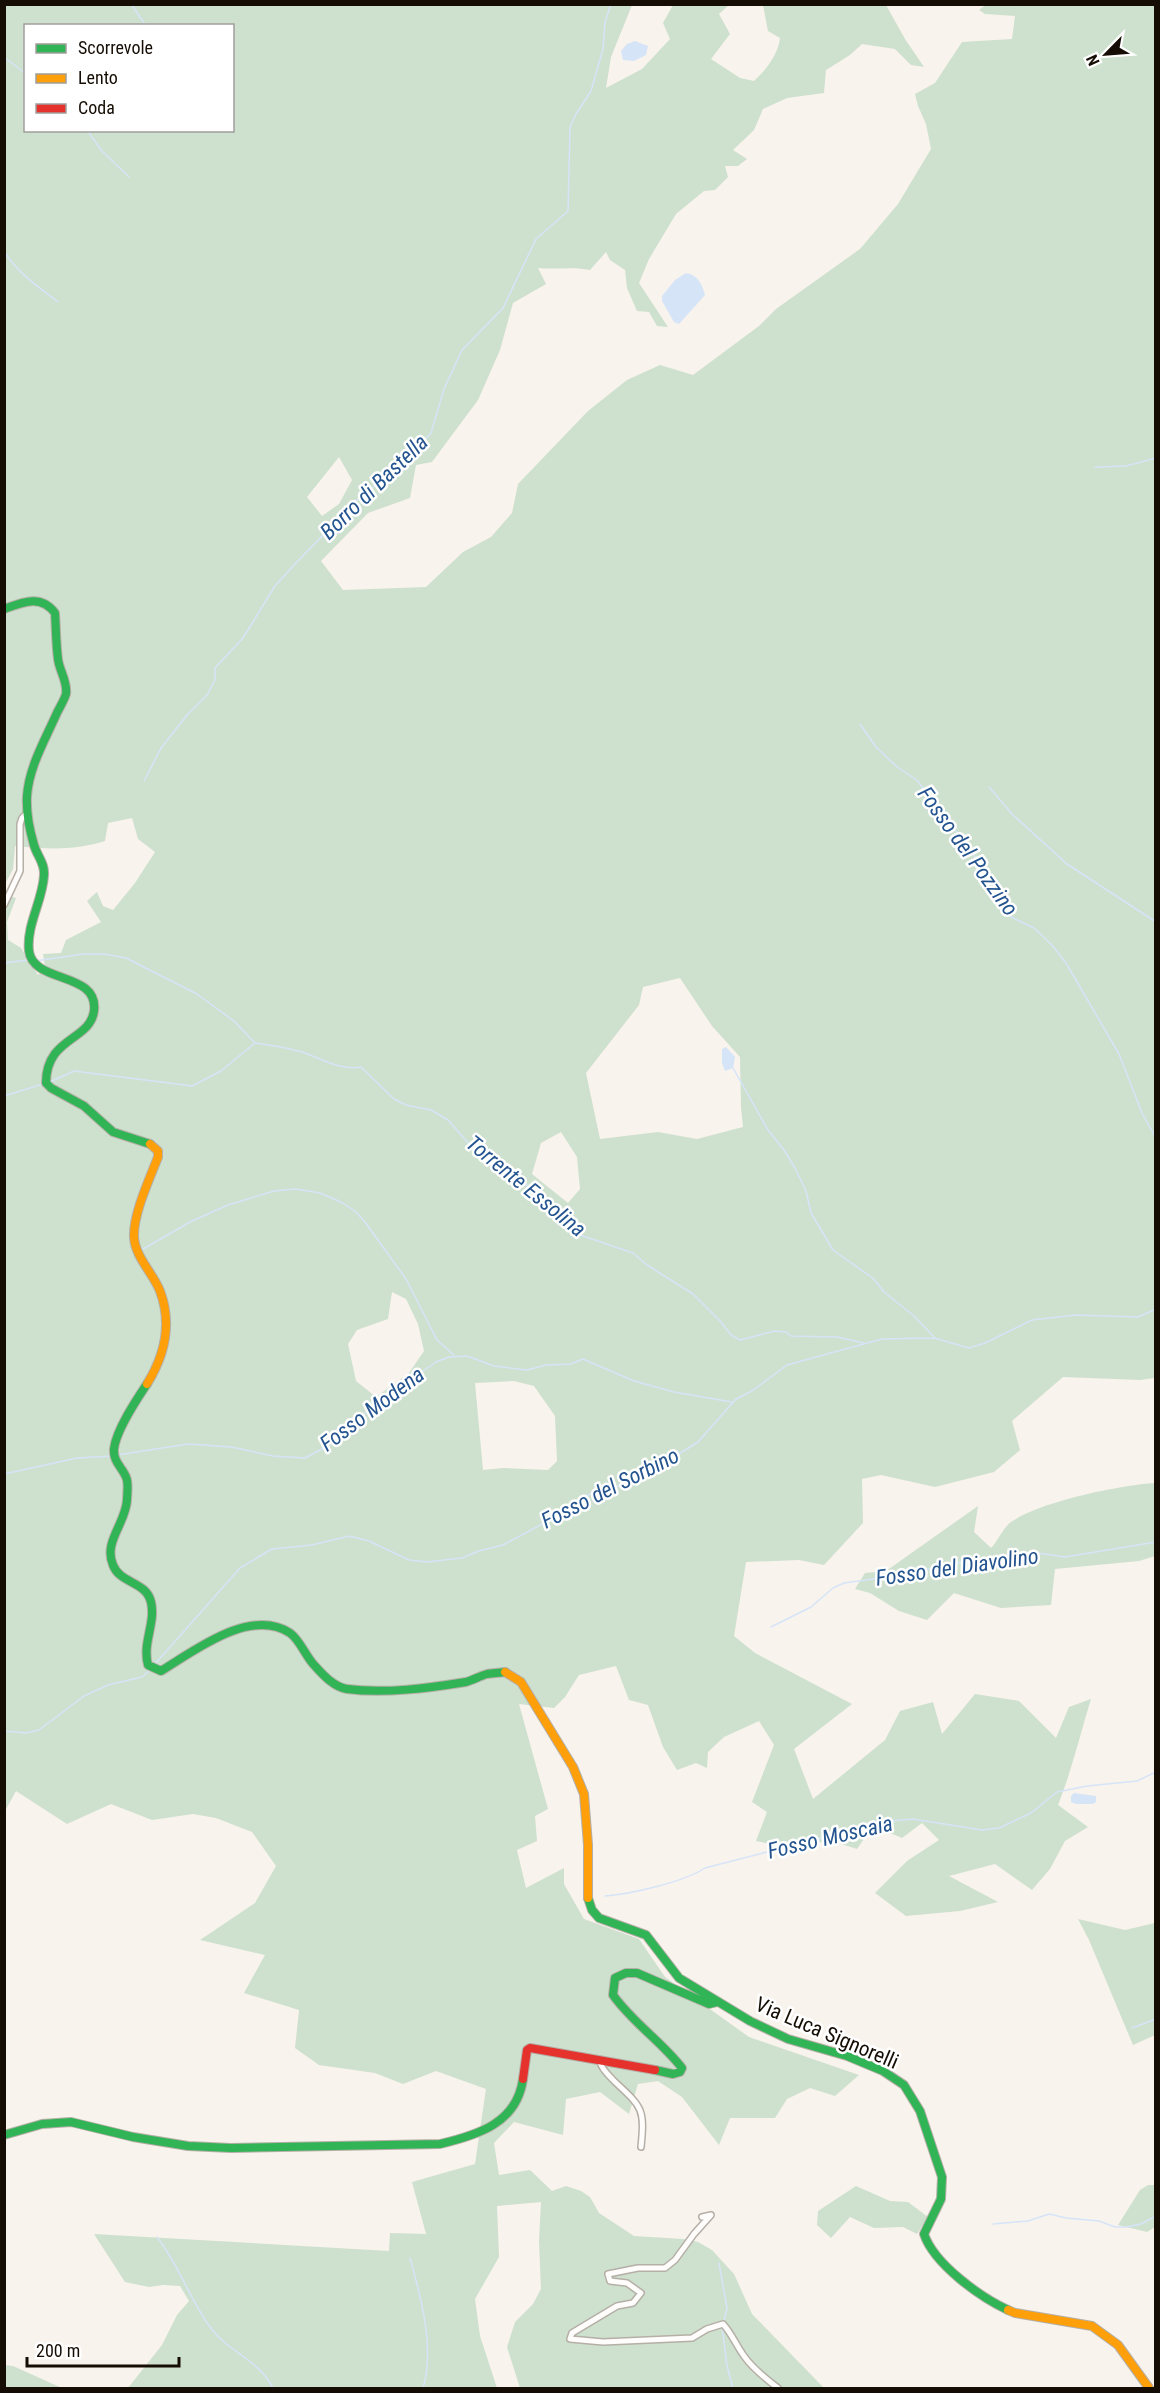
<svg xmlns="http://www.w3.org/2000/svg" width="1160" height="2393" font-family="'Roboto Condensed',sans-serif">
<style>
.green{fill:#cee0ce;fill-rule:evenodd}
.water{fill:#d6e4f8}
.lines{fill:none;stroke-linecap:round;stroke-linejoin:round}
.stream{stroke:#d6e4f8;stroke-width:1.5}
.street-casing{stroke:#b5afa7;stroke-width:8}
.fast-casing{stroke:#b5afa7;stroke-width:10}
.slow-casing{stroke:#b5afa7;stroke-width:10}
.jam-casing{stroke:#b5afa7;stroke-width:10}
.street{stroke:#fefdfc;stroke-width:5}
.fast{stroke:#30b455;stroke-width:8}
.slow{stroke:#ff9f0a;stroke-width:8}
.jam{stroke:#e5322d;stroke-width:8}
.labels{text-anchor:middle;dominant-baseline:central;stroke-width:5;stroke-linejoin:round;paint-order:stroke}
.street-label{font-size:21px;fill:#150d04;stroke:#fff}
.water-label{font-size:22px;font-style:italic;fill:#23548f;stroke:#fff}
</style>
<rect width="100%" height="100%" fill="#f8f3ed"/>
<path class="green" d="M987,4l168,1v1373l-15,2 -77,-3 -51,44 8,29 -26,22 -59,15 -54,-12 -19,4 1,44 -39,42 -25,-5 -53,2 -12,74 21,17 97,51 -58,45 19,50 72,-59 15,-29 33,-9 9,32 33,-40 44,7 37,37 13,-31 22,-8c-11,35 -19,71 -33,106l30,22 -23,14 -15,28 -18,21 -37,-26 -46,12 49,26 -38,9 -54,5 -31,-23 32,-32 32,-21 -17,-17 -20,15 -21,-9 -13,4 -11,16 -25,-8 -28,3h-32l-16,-3 11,-29 -15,-10 22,-57 -15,-24 -35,16 -16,15 -1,16 -11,-5 -19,7 -14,-23 -15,-42 -19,-5 -13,-34 -37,9 -14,22 -11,11 -35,-4 29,105 -13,7 2,25 -20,9 9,38 38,-20v16l20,35 55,20 26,38 84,60 110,38 -24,21 -25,-8 -23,11 -12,19h-45l-11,27 -37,-48 -24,-16 -20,3 -9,30 -29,-22 -34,7 -3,36 -49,-13 -20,21 5,32 31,-5 22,21 14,-5 15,5 9,6 9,16 35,23 49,3 15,3 14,8 22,24 18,40 72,74h-304l-13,-41 8,-25 18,-18 8,-15 -2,-48 2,-39 -44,4 2,51 -24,42 5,37 17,52h-369l34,-43 15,-30 12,-14 -9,-15 -17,-1 -14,2 -24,-5 -31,-48 295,17 1,-18 36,1 -14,-52 63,-18 11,-75 -50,-18 -33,13 -28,-11 -56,-8 -24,-17 4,-38 -55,-17 21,-38 -65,-15 55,-37 21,-37 -24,-34 -36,-14 -23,-4 -41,6 -41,-16 -44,20 -51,-33 -11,20v-916l11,3 -9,24 1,18 13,8 17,27 7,-8 -2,-13 18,-1 5,-13 35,-18 -14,-21 10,-9 6,14 10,4 22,-27 20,-31 -17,-13 -6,-21 -24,5 -3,18c-33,10 -56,8 -90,5l-2,23 -8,15 -1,-879h628l-21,52 -5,31 36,-19 28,-30 -7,-16 10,-18h56l-10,9 11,20 -19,25 29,19 14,3c12,-11 24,-26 26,-43l-12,-7 -5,-26h123l19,34 19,28 -13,-2 -16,-16 -33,-5 -12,11 -24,15 -2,23 -37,5 -24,11 -9,21 -21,20 14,9 -9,7h-13l3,11 -13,13 -11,1 -28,23 -27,45 -10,24 29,44 -11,-1 -8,-14 -12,-1 -10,-23 -2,-18 -15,-10 -4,-8 -16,18c-18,-4 -34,0 -52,-2l8,16 -33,19 -13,47 -22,50 -46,62 -16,3 -6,33 -42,15 -47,48 22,29 83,-3 37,-35 28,-15 21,-24 6,-29 70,-73 39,-31 33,-15 33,10 66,-49 17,-17 84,-60 38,-45 33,-55 -5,-25 -8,-18 -3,-12 20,-11 27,-41 50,-3 3,-23 -30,-2 -6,-4zM26,26h206v104h-206zM339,457l13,23 -13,24 -17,12 -15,-19zM680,978l32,48 28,31 1,50 2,20 -46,12 -39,-7 -58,7 -14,-66 53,-68 4,-18zM561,1132l16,25 3,32 -12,14 -36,-29 9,-31zM392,1292l14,7 12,25 6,27 -15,22 -33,24 -20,-16 -8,-37 9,-14 31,-11zM514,1381l20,5 21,30 2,45 -9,9 -45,-2 -20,2 -8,-87z
M1155,1483v73l-16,5 -84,8 -4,36 -50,3 -47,-15 -27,27 -28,-9 -29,-18 -15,-4 10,-16 21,-2 92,-65 -4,26 17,16c7,-7 12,-20 20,-26 28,-20 109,-37 144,-39z
M1078,1919l47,11 30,-7v112l-22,10 -44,-105z
M1148,2185h7v42l-8,5 -29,-7 22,-35z
M856,2186l34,15 18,1 20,15 -11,17 -14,-7 -29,1 -24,-11 -19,21 -14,-13 1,-14z
M5,2365l8,1 49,22h-57z"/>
<path class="water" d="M635,41l13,5 -2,9 -12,6 -11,-1 -2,-9 6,-7z
M686,273c12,2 16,11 19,22l-26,29 -5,-2 -12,-21v-5l13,-16z
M726,1047l9,10 -2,11 -8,3 -3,-8v-14z
M1074,1793l22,3v6l-3,2h-17l-5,-2v-6z"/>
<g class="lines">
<path class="stream" d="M131,4l15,22
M4,57l22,17
M87,130l14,20 28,27
M4,251c13,22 35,36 54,51
M1095,467l31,-1 30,-8
M860,724l16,23 20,19 22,15 23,34 25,27 45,75 23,11 18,17 14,18 53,91 23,59 14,25
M144,781l17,-33 27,-34 19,-19 8,-15v-12l28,-30 32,-52 20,-22 66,-68 38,-28 32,-35 13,-44 18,-39 41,-42 33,-69 32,-28 2,-84 6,-13 15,-23 12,-42 2,-27 6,-18
M989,787l23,27 55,50 89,58
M35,961l49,-7h20l22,4 71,36 37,27 21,22
M4,963l24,-3
M733,1068l35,62 16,20 11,18 11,23 5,22 22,37 41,29 10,13 30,24 20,21
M50,1082l24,-11 118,15 29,-15 34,-28c16,2 32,5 47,9 20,7 39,19 59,15l33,32 12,6 25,5 17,10 22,25 22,18 19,13 9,3 60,56 53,18 14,12 46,29 28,28 10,13 9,5 35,-9 11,1 5,4 46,1 27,6
M4,1096l39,-12
M143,1249l47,-27 38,-17 46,-14 22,-2 24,4 23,10 13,9 9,10 41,57 31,61 17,15
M117,1455l71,-11 43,3 42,9 32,2 17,-9 21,-15 26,-25 67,-47 13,-5 18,-1 27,10 33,4 19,-5 25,-1 12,-5 51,22 40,11 58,10
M4,1474l73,-16 35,-2
M771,1627l40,-20 22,-19 11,-5 51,-7 72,-15 38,-1 33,-7 27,4 91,-15
M154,1665l86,-97 32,-19 40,-4 37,-9 20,5 40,19 18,2 35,-4 17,-7 24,-6 41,-22 35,-24 20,-9 27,-6 19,-9 53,-33 38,-43 16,-8 35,-26 95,-26 52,-1 35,10 16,-5 47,-23 43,-5 63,2 18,-8
M4,1731l22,2 13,-3 45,-34 24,-11 34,-8 9,-8
M605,1896c26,-2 79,-14 100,-28l140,-36 24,-9 44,-4 69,11 17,-2 32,-15 26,-21 30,-6 50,-5 19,-9
M1132,2028l24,-9
M993,2224l35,-3 21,-7 17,4 33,3 16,6h12l14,-3 15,-8
M157,2237c22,28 32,61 53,90 17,24 49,33 63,61
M410,2258c11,39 25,91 13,130
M719,2263l8,45 -3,13
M722,2326l5,40 6,22"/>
<defs>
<path id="street" d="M4,905l16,-34v-47l2,-6 4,-4
M600,2062c2,8 9,13 14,19 28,26 31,27 27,66
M702,2217l9,-2 -17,19 -19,26 -10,8h-27l-30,6 2,7 17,2 14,10 -8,10 -16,3 -45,27 -2,6 33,3 89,-4 15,-9 16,-5c9,10 13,21 21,32 9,13 22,23 34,32"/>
<path id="fast" d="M4,609c19,-7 37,-15 51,4 1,15 1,31 3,46 1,11 10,23 8,35 -2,7 -7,14 -10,21 -11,25 -27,52 -29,81 -1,17 2,32 7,49 3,11 11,18 10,30 -1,25 -18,50 -15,76 4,33 70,20 65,60 -4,30 -48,26 -48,72l5,5 33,18 29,26 37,12
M147,1384c-10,15 -31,46 -33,65 -1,13 8,18 12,28 3,6 1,17 1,23 -1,23 -24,42 -14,65 7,19 33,16 38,37 5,21 -9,41 -3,63l13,6c33,-20 89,-64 129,-38 10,7 16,24 25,33 8,9 19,21 32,23 38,5 82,-1 119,-7 7,-2 14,-6 21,-8 6,-1 12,-1 18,-2
M588,1898l4,12 7,8 47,17 33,43 71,43 38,18 59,17 36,15 21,14 16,26 22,66 -1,22 -17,35c10,30 56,63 84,76
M655,2070l18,4 7,-2 2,-4c-21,-27 -49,-45 -69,-73l2,-17 11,-5h11l72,31 8,-2
M4,2135l38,-11 29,-2 62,15 55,9 43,2 209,-4c38,-9 77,-21 83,-65"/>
<path id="slow" d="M147,1384c18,-29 25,-61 13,-93 -7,-18 -25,-34 -26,-54 -1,-23 16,-59 24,-80v-6l-8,-7
M505,1672l16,10 52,85 11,27 4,51v53
M1008,2310l7,3 77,13 26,19 31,43"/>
<path id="jam" d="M523,2079l4,-29 3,-2 125,22"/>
</defs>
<use href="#street" class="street-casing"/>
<use href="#fast" class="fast-casing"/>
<use href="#slow" class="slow-casing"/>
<use href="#jam" class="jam-casing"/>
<use href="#street" class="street"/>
<use href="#fast" class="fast"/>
<use href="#slow" class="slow"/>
<use href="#jam" class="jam"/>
</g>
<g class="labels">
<g class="street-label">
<text transform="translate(827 2033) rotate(23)">Via Luca Signorelli</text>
</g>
<g class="water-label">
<text transform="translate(374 487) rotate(-44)">Borro di Bastella</text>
<text transform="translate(968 851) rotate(54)">Fosso del Pozzino</text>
<text transform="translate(526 1186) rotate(39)">Torrente Essolina</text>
<text transform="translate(372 1409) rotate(-37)">Fosso Modena</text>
<text transform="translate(610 1488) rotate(-27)">Fosso del Sorbino</text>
<text transform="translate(957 1567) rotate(-8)">Fosso del Diavolino</text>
<text transform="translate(830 1837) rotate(-13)">Fosso Moscaia</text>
</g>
</g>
<rect width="1160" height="2393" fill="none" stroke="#150d04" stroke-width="12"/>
<rect x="24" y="24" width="210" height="108" fill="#ffffff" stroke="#a19e9b" stroke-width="1.5"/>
<rect x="36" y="44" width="30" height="9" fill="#30b455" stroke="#a19e9b" stroke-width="1.5"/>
<text x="78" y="54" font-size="18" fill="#150d04">Scorrevole</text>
<rect x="36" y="74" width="30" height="9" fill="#ff9f0a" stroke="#a19e9b" stroke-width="1.5"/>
<text x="78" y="84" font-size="18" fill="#150d04">Lento</text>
<rect x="36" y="104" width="30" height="9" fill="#e5322d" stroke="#a19e9b" stroke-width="1.5"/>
<text x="78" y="114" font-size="18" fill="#150d04">Coda</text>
<g transform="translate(1106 54) rotate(245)" stroke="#ffffff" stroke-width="4.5" paint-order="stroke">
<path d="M0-4.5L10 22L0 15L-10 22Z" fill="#150d04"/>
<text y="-9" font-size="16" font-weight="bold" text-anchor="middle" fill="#150d04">N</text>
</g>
<path d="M27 2357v9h152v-9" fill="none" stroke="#150d04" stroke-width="3"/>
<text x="36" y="2357" font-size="18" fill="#150d04" stroke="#ffffff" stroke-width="4.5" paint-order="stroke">200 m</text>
</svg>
